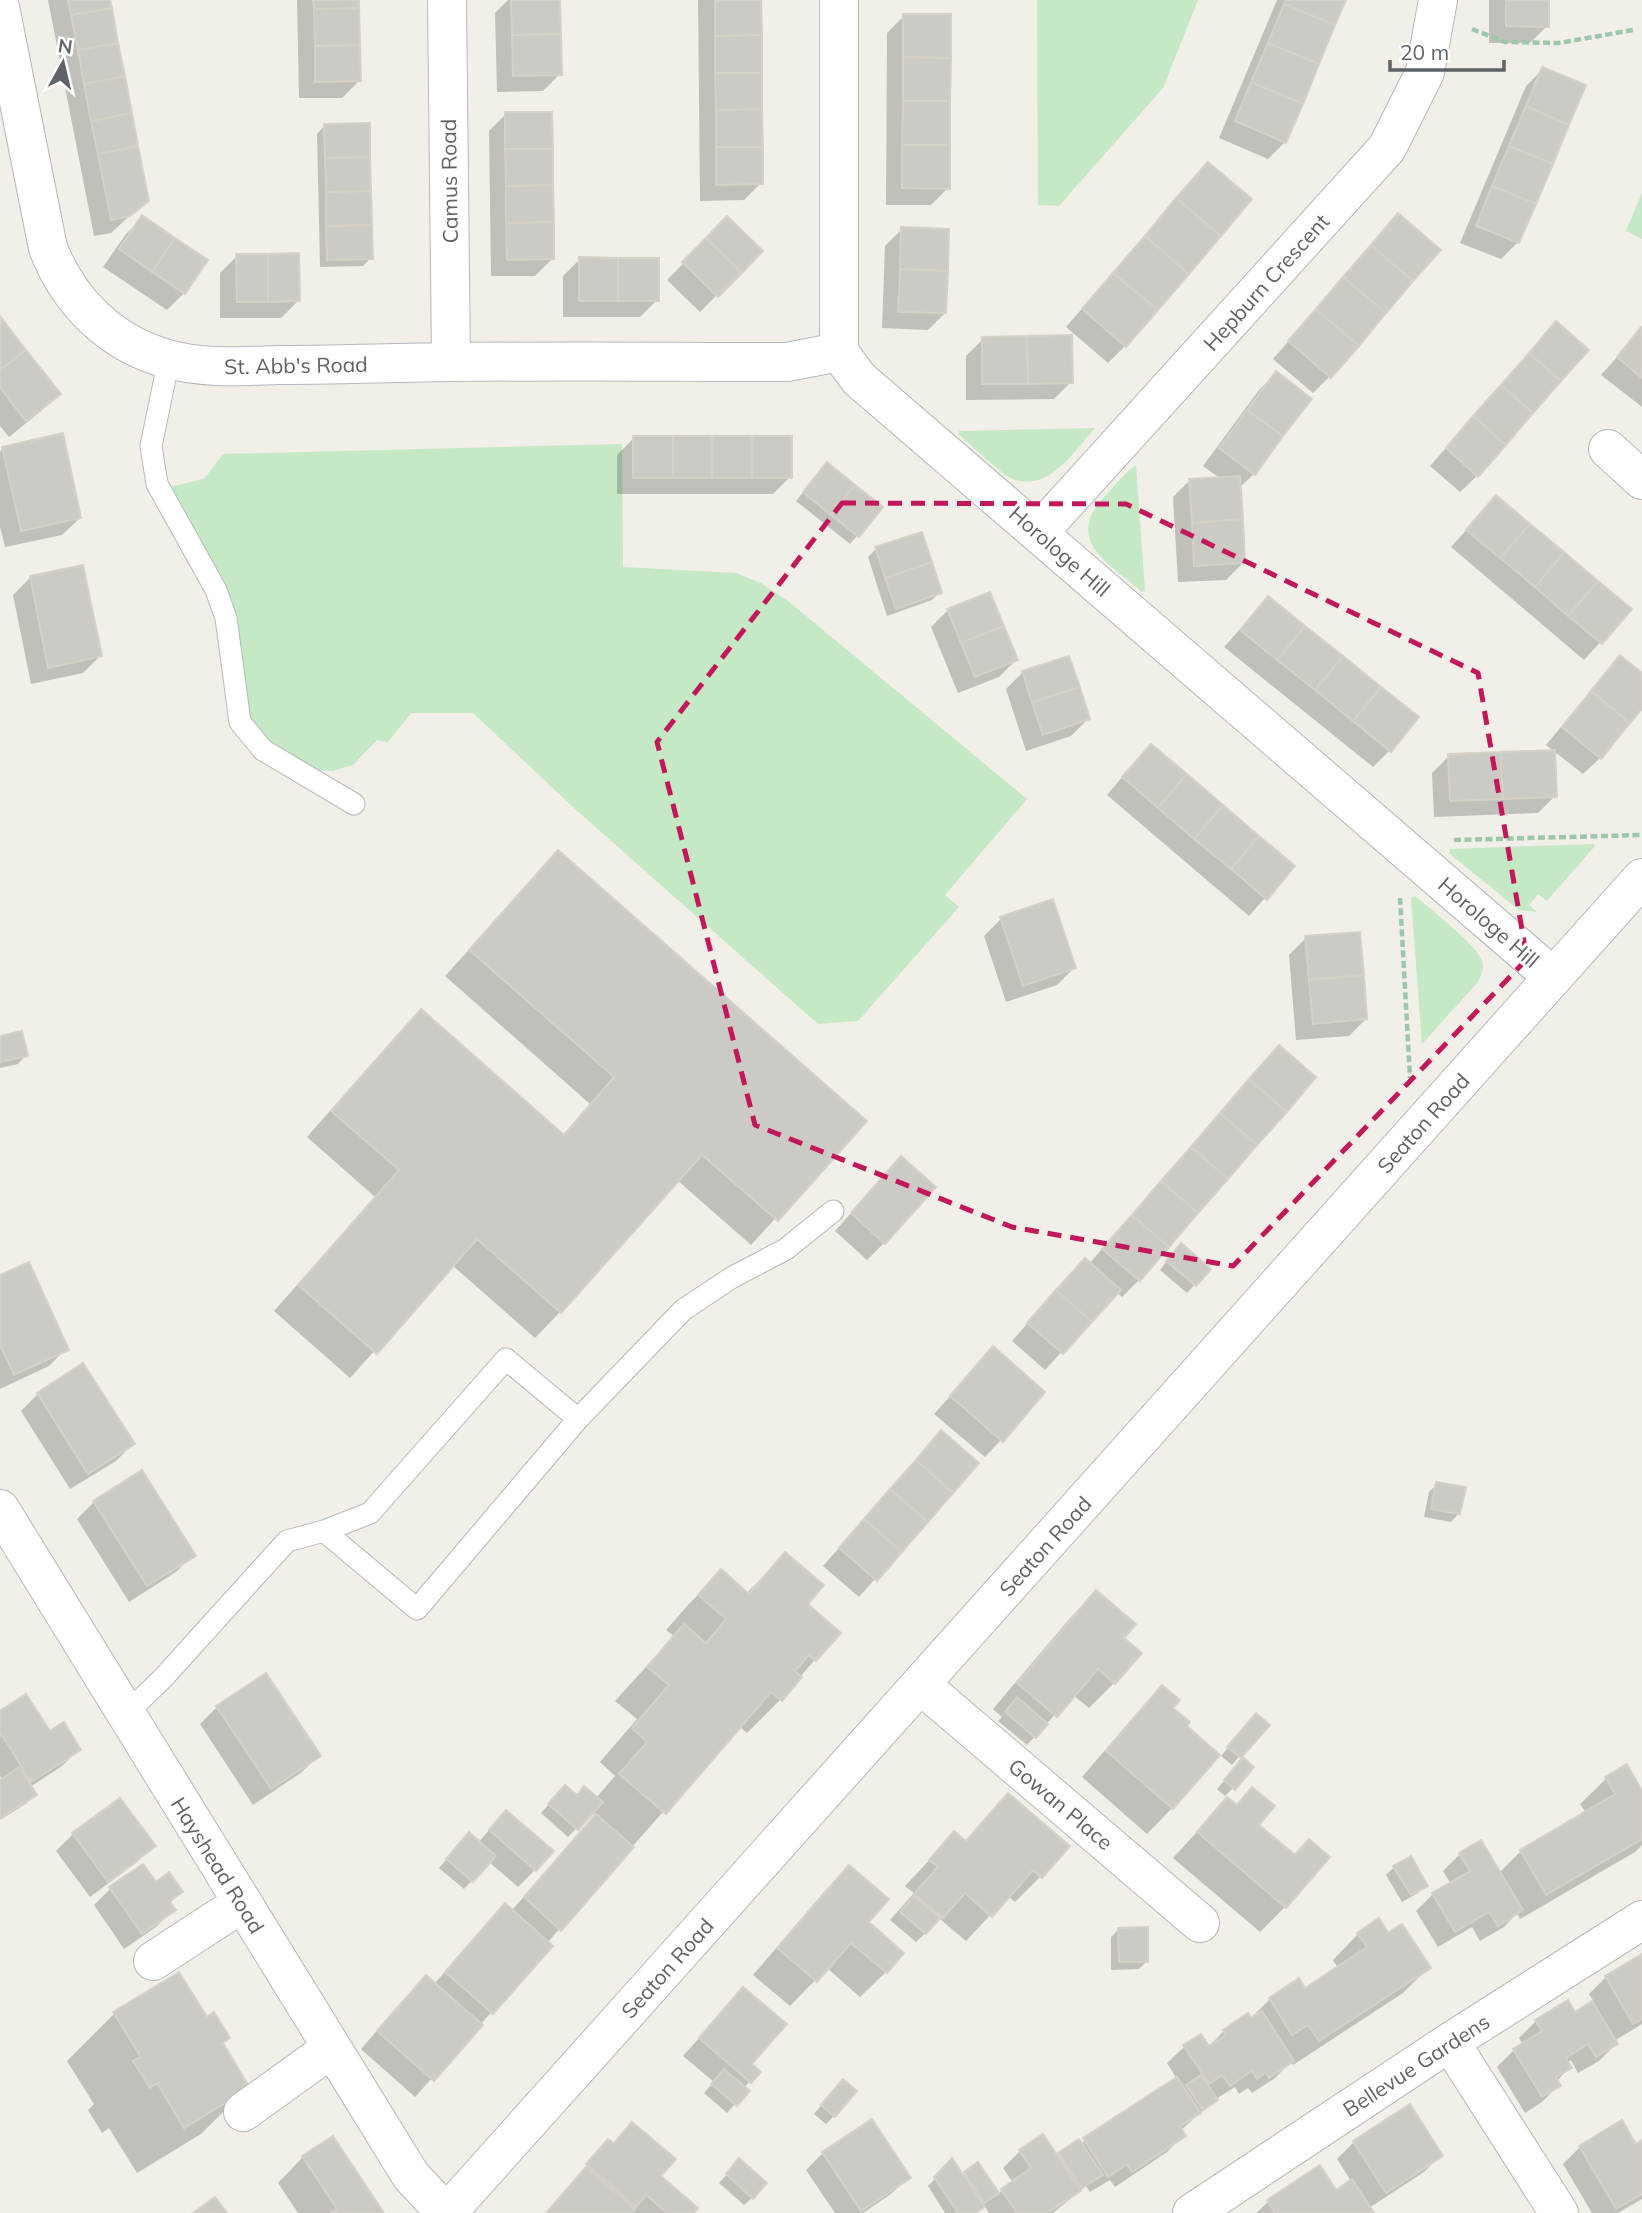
<svg xmlns="http://www.w3.org/2000/svg" width="1642" height="2213" font-family="Mulish,sans-serif">
<style>
.green{fill:#c5e8c5}
.shadow{fill:#0003}
.building{fill:#cccac5;stroke:#d6d1c6;stroke-width:2}
.lines{fill:none;stroke-linecap:round;stroke-linejoin:round}
.lane-casing{stroke:#b5b8bc;stroke-width:23}
.street-casing{stroke:#b5b8bc;stroke-width:40}
.secondary-casing{stroke:#b6babf;stroke-width:40}
.path{stroke:#9cc7a9;stroke-width:4.5;stroke-dasharray:7 3.5;stroke-linecap:butt}
.lane{stroke:#fff;stroke-width:21}
.street{stroke:#fff;stroke-width:38}
.secondary{stroke:#fff;stroke-width:38}
.marked{fill:none;stroke:#c2185b;stroke-width:5;stroke-dasharray:14 9;stroke-linejoin:round}
.labels{text-anchor:middle;dominant-baseline:central;stroke-width:6;stroke-linejoin:round;paint-order:stroke}
.street-label{font-size:21px;fill:#5f6368;stroke:#fff}
</style>
<rect width="100%" height="100%" fill="#f1efe8"/>
<path class="green" d="M1037,0h161l-35,88 -104,118 -21,-1z
M1642,193v46l-16,-8z
M1095,428c-20,22 -46,65 -82,51 -13,-5 -42,-35 -55,-45l1,-3z
M622,444l1,123 113,6 25,10 27,18 239,198 -82,96 14,12 -101,114 -40,3 -244,-216 -101,-95h-62l-23,29 -11,-2 -24,25 -20,6 -15,-1 -20,-9 -10,-10 -21,-6 -21,-21 -10,-88 -72,-148 40,-9 19,-25z
M1136,465l9,126 -3,1c-33,-29 -79,-51 -37,-96 10,-10 19,-23 31,-31z
M1593,844l2,2 -48,55 -9,-7 -9,11 8,7 -18,-2 -69,-56v-5z
M1415,896c14,12 63,50 67,65 3,7 -1,14 -4,21l-56,62 -11,-146z"/>
<path class="shadow" d="M48,0h60l39,200 -36,33 -17,3z
M297,0h60l2,81 -17,17h-43z
M508,0h50l2,74 -17,17 -46,1 -2,-79z
M698,0h61l2,183 -17,17 -44,1z
M1277,0h67l-59,142 -17,17 -49,-21z
M1489,0h58v26l-17,17h-41z
M904,16l44,172 -17,17h-45l1,-172z
M1543,69l-25,173 -17,17 -41,-16 66,-157z
M506,114l46,145 -17,17h-44l-2,-145z
M325,125l46,133 -8,8 -43,1 -3,-133z
M1208,164l-83,182 -17,17 -42,-36z
M1399,215l-69,161 -17,17 -40,-34z
M143,217l63,44 -22,32 -17,17 -64,-43 23,-33z
M727,219l33,32 -60,61 -33,-32z
M902,229l43,84 -17,17 -46,-2 3,-82z
M237,256l61,45 -17,17h-61v-45z
M580,259l77,41 -17,17h-77v-41z
M0,319l58,75 -17,17 -32,26 -9,-11z
M1556,324l-79,152 -17,16 -30,-26z
M1641,330h1v77l-41,-32z
M983,339l88,43 -17,17 -88,1v-44z
M1276,373l-22,101 -15,14 4,75 -17,17 -48,2 -5,-85 17,-17 31,-1 -18,-13 56,-76z
M634,438l156,39 -17,17h-156v-39z
M3,448l77,70 -18,17 -57,12 -5,-20v-75z
M819,473l62,35 -31,36 -54,-43z
M1496,497l134,113 -46,50 -133,-113z
M876,549l64,43 -8,8 -45,16 -19,-59z
M30,578l70,78 -17,17 -52,11 -18,-89z
M1268,598l122,152 -17,17 -149,-120z
M948,610l68,50 -17,17 -41,16 -27,-66z
M1621,658l21,17v31l-42,52 -17,16 -37,-29 58,-70z
M1023,672l65,47 -17,17 -45,15 -20,-62z
M1449,756l106,40 -17,17 -104,4 -2,-44z
M1134,763l159,103 -44,50 -142,-121z
M558,852l306,269 -113,124 -74,-65 -117,132 -25,26 -83,-73 -102,113 -76,-67 101,-114 -68,-60 88,-100 26,-26 141,125 28,-32 -145,-128z
M1001,919l73,49 -17,17 -51,17 -22,-66z
M1306,938l60,81 -17,17 -53,4 -7,-85z
M0,1038l26,17 -8,9 -18,4z
M1262,1064l52,13 -175,203 -17,17 -6,-5 -71,78 -33,-29 56,-64 21,-13z
M884,1176v67l-17,17 -32,-29z
M1173,1253l36,16 -22,24 -27,-23z
M0,1277l66,72 -17,17 -49,23z
M993,1349l8,91 -16,17 -51,-43z
M38,1394l95,50 -17,17 -46,28 -49,-78z
M941,1433l36,31 -118,133 -36,-31z
M1437,1484l22,29 -8,9 -27,-5 5,-25z
M94,1502l99,53 -17,17 -47,30 -52,-83z
M785,1554l20,51 33,28 -58,67 -33,33 -8,-7 -192,217 4,3 -136,151 -54,-48 48,-55 25,-10 71,-79 6,6 86,-95 -5,-4 -24,25 -27,-24 16,-18 39,3 19,-22 -15,-14 37,-43 -22,-18 59,-65 -8,-6 22,-25 33,-34 25,23z
M1096,1592l26,46 -8,45 -25,25 -16,-13 -46,50 -29,-24 4,-4 -9,-8 78,-92z
M1163,1687l8,21 13,19 -12,81 -25,26 -65,-57 55,-64z
M217,1707l102,48 -17,17 -49,33 -53,-81z
M0,1713l49,20 30,16 -17,17 -32,21 5,8 -8,8 -27,17v-38l3,-2 -3,-4z
M1248,1723l19,2 -35,40 -11,-9z
M1626,1767l16,27v51l-7,7 -115,67 -3,-6 -13,14 -24,14 -8,-14 -34,20 -22,-36 17,-17 18,-10 -8,-13 17,-17 39,19 22,-22 65,-38 -6,-9 26,-25z
M1235,1768l-2,20 -8,8 -8,-7z
M1253,1789l3,36 29,82 -25,25 -87,-74 54,-59 8,8z
M1008,1795l33,81 -26,26 -7,-6 -42,45 -26,-22 -24,23 -26,-22 24,-27 -9,-7 49,-52 10,8z
M120,1800l34,45 -17,17 -47,35 -34,-46 17,-17z
M490,1829l45,41 -17,17 -29,-25 -25,27 -25,-21 22,-25h17z
M849,1867l17,55 20,50 -26,25 -33,-29 -37,38 -37,-31 71,-83z
M1394,1867l32,18 -8,8 -16,9 -16,-27z
M155,1884l26,8 -12,12 4,6 -17,17 -32,22 -30,-44 16,-16z
M1119,1929l28,32 -8,8 -28,1v-33z
M1358,1934l30,1 41,32 -26,26 -110,72 -2,-3 -16,16 -23,15 -4,-5 -9,6 -4,-7 -19,12 -35,31 3,5 -17,17 -52,35 -5,-7 -20,12 -4,-6 -33,27h-64l-5,-8 -8,8h-31l-17,-27 24,-25 10,15 16,-11 19,29 16,-11 -10,-15 17,-17 37,6 23,-13 97,-65 -10,-16 17,-16h24l16,-16 26,-12 20,-20 28,-19 7,10 33,-22 -5,-8z
M1642,1956v68l-28,17 2,3 -17,17 -21,12 -7,-13 -4,3 3,4 -13,14 2,4 -17,17 -17,11 -28,-46 17,-17 9,-5 -4,-7 17,-17 39,-7 19,-12 -5,-8 17,-17z
M743,1989l6,75 9,8 -14,16 3,3 -20,22 -23,-20 10,-11 -31,-26z
M114,2014l108,30 26,43 -47,47 -64,39 -28,-45 -7,5 -14,-23 6,-6 -27,-43z
M835,2089l-1,27 -8,8 -12,-10z
M1409,2106l32,49 -17,17 -55,36 3,5h-116l12,-11 51,-34 16,24 16,-11 -14,-22 17,-17z
M608,2141l51,35 32,37h-145z
M1642,2142v57l-24,14h-26l-29,-49 17,-17 56,-1z
M823,2153l85,25 -17,16 -28,19h-28l-29,-43z
M303,2157l79,56h-84l-20,-30z
M732,2169l20,29 -8,7 -25,-22z"/>
<path class="building" d="M68,0h42l2,8 -41,7z
M313,0h46v8l-45,1z
M511,0h49l1,34 -49,1z
M715,0h46l1,35 -47,1z
M1286,0h60l-11,25 -51,-21z
M1506,0h43v27l-43,-1z
M1284,4l51,21 -16,39 -51,-21z
M112,8l6,35 -40,7 -7,-35z
M359,8l1,37 -45,1 -1,-37z
M903,14h48v44l-48,-1z
M561,34l1,41 -49,1 -1,-41z
M762,35v38h-47v-37z
M118,43l7,33 -41,8 -6,-34z
M1268,43l51,21 -16,40 -52,-22z
M360,45l1,36 -46,1v-36z
M903,57l48,1 -1,43h-47z
M1542,67l44,18 -17,40 -43,-19z
M715,73h47v36l-46,1z
M125,76l7,37 -41,8 -7,-37z
M1251,82l52,22 -17,39 -51,-22z
M903,101h47v44h-48z
M1526,106l43,19 -16,39 -44,-18z
M762,109l1,38h-47v-37z
M505,112h47l1,37h-48z
M132,113l6,33 -40,8 -7,-33z
M370,123v34l-45,1 -1,-34z
M902,145h48v44l-48,-1z
M138,146l11,55 -19,15 -19,4 -13,-66z
M1509,146l44,18 -17,40 -44,-18z
M716,147h47v37l-47,1z
M505,149h48v36l-47,1z
M370,157l1,34 -45,1 -1,-34z
M1208,162l44,37 -31,37 -45,-38z
M553,185l1,37 -48,1v-37z
M1492,186l44,18 -17,39 -43,-17z
M371,191l1,34 -46,1v-34z
M1176,198l45,38 -32,38 -44,-38z
M1398,213l43,37 -28,31 -42,-36z
M142,215l33,23 -23,34 -33,-23z
M727,216l36,35 -21,22 -36,-35z
M554,222v37l-47,1 -1,-37z
M372,225l1,34 -46,1 -1,-34z
M901,227l48,2 -1,42 -48,-2z
M1145,236l44,38 -31,36 -45,-37z
M175,238l33,22 -23,34 -33,-22z
M706,238l36,35 -24,24 -36,-35z
M1371,245l42,36 -27,32 -43,-36z
M299,253l1,48 -32,1v-48z
M236,254h32v48h-31z
M579,257l39,1v43h-39z
M618,258h41v43h-41z
M900,269l48,2 -2,42 -48,-1z
M1113,273l45,37 -32,37 -44,-38z
M1343,277l43,36 -27,33 -43,-37z
M1316,309l43,37 -28,32 -43,-37z
M0,316l26,34 -26,20z
M1556,321l33,29 -28,31 -32,-28z
M1641,327l1,1v50l-25,-21z
M1072,335l1,48 -45,1 -1,-48z
M1027,336l1,48h-46v-47z
M26,350l35,44 -35,27 -26,-33v-18z
M1529,353l32,28 -28,32 -32,-28z
M1276,371l36,28 -29,37 -36,-26z
M1501,385l32,28 -27,32 -33,-29z
M1247,410l36,26 -28,39 -36,-27z
M1473,416l33,29 -28,32 -32,-29z
M63,433l18,85 -60,13 -19,-84z
M633,436h40v42h-40z
M673,436h39v42h-39z
M712,436h40v42h-40z
M752,436h40v42h-40z
M827,462l28,23 -24,30 -28,-23z
M1240,476l3,43 -51,4 -3,-44z
M855,485l28,22 -24,30 -28,-22z
M1496,495l34,29 -30,34 -34,-28z
M1243,519l2,44 -51,3 -2,-43z
M1530,524l34,28 -29,35 -35,-29z
M922,532l10,30 -47,16 -10,-31z
M1564,552l34,29 -30,35 -33,-29z
M932,562l10,31 -46,16 -11,-31z
M83,565l19,91 -54,12 -18,-92z
M1598,581l34,28 -30,35 -34,-28z
M990,592l14,34 -43,17 -14,-34z
M1268,596l37,30 -28,34 -37,-30z
M1004,626l14,34 -43,17 -14,-34z
M1305,626l38,30 -28,34 -38,-30z
M1620,655l22,18v36l-12,14 -39,-32z
M1069,656l11,31 -48,15 -10,-31z
M1343,656l38,31 -28,34 -38,-31z
M1080,687l10,32 -47,16 -11,-33z
M1381,687l38,30 -28,35 -38,-31z
M1591,691l39,32 -29,36 -39,-32z
M1151,744l36,30 -29,34 -36,-31z
M1555,750l2,47 -54,2 -2,-47z
M1501,752l2,47 -53,2 -2,-47z
M1187,774l36,31 -29,34 -36,-31z
M1223,805l36,31 -28,33 -37,-30z
M1259,836l36,30 -28,34 -36,-31z
M558,850l309,271 -89,100 -76,-66 -141,158 -84,-74 -100,115 -79,-69 101,-115 -68,-59 90,-102 143,126 50,-58 -145,-127z
M1053,899l23,69 -53,18 -23,-69z
M1360,932l4,43 -55,5 -4,-44z
M1364,975l3,44 -54,5 -4,-44z
M22,1031l6,25 -28,6v-26z
M1279,1045l37,32 -29,35 -38,-33z
M1249,1079l38,33 -30,33 -37,-32z
M1220,1113l37,32 -29,34 -37,-32z
M1191,1147l37,32 -30,34 -37,-32z
M901,1156l35,31 -51,57 -34,-31z
M1161,1181l37,32 -29,34 -37,-32z
M1132,1215l37,32 -29,34 -38,-32z
M1181,1243l30,26 -15,17 -30,-25z
M1085,1258l36,32 -29,32 -36,-32z
M29,1262l40,88 -55,25 -14,-30v-70z
M1056,1290l36,32 -29,32 -36,-31z
M993,1346l52,46 -42,50 -53,-46z
M83,1363l52,81 -47,30 -51,-81z
M941,1430l38,33 -26,30 -37,-33z
M916,1460l37,33 -25,29 -38,-33z
M142,1470l54,86 -49,30 -54,-85z
M1436,1482l30,5 -6,27 -29,-5z
M890,1489l38,33 -26,30 -38,-33z
M864,1519l38,33 -25,29 -38,-33z
M785,1552l39,33 -16,19 33,29 -25,28 -7,-6 -14,16 7,6 -20,24 -11,-9 -105,122 -47,-40 28,-32 -15,-14 37,-43 -22,-18 37,-43 22,19 20,-24 -28,-24 23,-26 28,25z
M1096,1590l40,34 -12,14 18,15 -27,31 -17,-15 -41,48 -40,-34z
M266,1673l55,83 -50,33 -55,-83z
M1162,1685l18,15 -7,8 17,14 -3,4 33,29 -47,54 -67,-58z
M26,1694l24,37 14,-9 17,28 -50,32 -29,-47 -2,1v-25z
M1017,1697l31,27 -12,14 -31,-26z
M1256,1713l14,12 -29,33 -14,-11z
M1243,1757l11,10 -19,23 -11,-10z
M1627,1764l15,27v48l-96,56 -26,-45 95,-56 -10,-17z
M19,1767l18,28 -37,23v-38z
M565,1785l12,10 7,-9 19,16 -25,28 -30,-26z
M1252,1787l23,19 -16,19 36,30 14,-16 21,18 -44,51 -89,-76 30,-35 10,8z
M1008,1793l62,53 -28,32 -9,-8 -41,47 -27,-24 -22,25 -29,-24 24,-27 -9,-7 25,-29 12,10z
M120,1798l36,48 -48,36 -36,-49z
M506,1810l48,41 -18,20 -47,-41z
M596,1814l38,33 -73,84 -37,-34z
M469,1832l27,24 -23,26 -27,-23z
M1481,1840l42,70 -25,16 -9,-14 -34,20 -23,-39 38,-22 -11,-18z
M1411,1856l17,30 -17,9 -18,-29z
M143,1864l13,18 13,-10 14,20 -14,9 7,9 -34,24 -33,-47z
M849,1865l40,34 -20,23 35,31 -17,20 -36,-30 -34,39 -40,-34z
M914,1896l26,22 -14,16 -26,-22z
M505,1903l48,43 -60,68 -48,-42z
M1379,1918l9,15 14,-9 29,44 -112,73 -11,-16 -16,10 -23,-37 30,-20 6,10 62,-41 -10,-14z
M1148,1927v35h-29l-1,-34z
M1642,1954v65l-9,5 -28,-48z
M179,1972l28,45 7,-5 16,26 -7,5 27,45 -66,40 -27,-45 -7,5 -17,-27 8,-4 -28,-45z
M426,1975l57,50 -49,56 -57,-50z
M743,1987l44,37 -35,40 9,8 -10,11 -52,-45z
M1568,2000l7,12 17,-11 26,43 -22,13 -8,-13 -22,14 6,10 -16,9 5,9 -19,11 -29,-48 29,-18 -7,-11z
M1262,2011l32,50 -25,17 -3,-6 -9,7 -5,-8 -22,15 -8,-11 -13,9 -26,-39 18,-11 8,12 17,-11 -3,-5 25,-17 3,5z
M724,2069l26,22 -13,15 -26,-22z
M1201,2075l17,25 -15,10 -17,-25z
M1177,2077l24,36 -21,13 6,10 -54,36 -5,-8 -19,13 -25,-39z
M843,2079l14,12 -22,26 -14,-12z
M1410,2104l33,52 -57,37 -33,-52z
M872,2119l39,59 -50,33 -39,-59z
M1622,2120l14,24 6,-4v54l-26,15 -37,-63z
M632,2122l44,37 -15,17 37,32 -4,5h-27l-21,-18 -10,12 -50,-43 22,-25 6,4z
M1043,2134l38,57 -34,22h-30l-16,-24 30,-21 -12,-18z
M333,2136l51,77h-53l6,-4 -35,-53z
M1079,2139l24,36 -21,13 -24,-35z
M739,2158l28,25 -14,16 -27,-25z
M952,2158l33,49 -10,6h-17l-24,-36z
M978,2162l21,31 -15,10 -20,-31z
M1320,2165l16,25 16,-11 22,34h-99l-8,-13z
M586,2167l49,42 -4,4h-85z
M215,2197l12,16h-34z"/>
<g class="lines">
<defs>
<path id="lane" d="M169,359l-18,87 6,38 59,106 10,28 14,104 23,28 91,54
M578,1419l105,-109 48,-32 55,-29 47,-38
M125,1715l38,-37 124,-137 37,-10 46,-18 136,-154 72,60 -161,190 -93,-78"/>
<path id="street" d="M447,0l4,362
M839,0v352l20,27 694,598
M0,7l48,241c21,54 63,96 120,111 35,10 74,7 110,6 41,0 81,-1 122,-2 129,-3 258,-1 387,-1l52,-10
M1608,449l34,31
M1039,532l348,-384 38,-76 13,-72
M0,1509l411,667 35,37
M921,1685l279,238
M153,1961l89,-58
M1450,2042l109,171
M243,2112l89,-64
M1192,2213l258,-171 192,-122"/>
<path id="secondary" d="M447,2213l1195,-1335"/>
</defs>
<use href="#lane" class="lane-casing"/>
<use href="#street" class="street-casing"/>
<use href="#secondary" class="secondary-casing"/>
<path class="path" d="M1472,29l33,13 54,1 74,-13
M1454,840l188,-5
M1400,898l10,180"/>
<use href="#lane" class="lane"/>
<use href="#street" class="street"/>
<use href="#secondary" class="secondary"/>
</g>
<path class="marked" d="M842,503l284,1 352,169 49,286 -294,307 -221,-39 -257,-102 -98,-383z"/>
<g class="labels">
<g class="street-label">
<text transform="translate(449 181) rotate(-91)">Camus Road</text>
<text transform="translate(1266 282) rotate(-48)">Hepburn Crescent</text>
<text transform="translate(296 365) rotate(-1)">St. Abb's Road</text>
<text transform="translate(1060 551) rotate(41)">Horologe Hill</text>
<text transform="translate(1489 922) rotate(41)">Horologe Hill</text>
<text transform="translate(1423 1123) rotate(-48)">Seaton Road</text>
<text transform="translate(1045 1546) rotate(-48)">Seaton Road</text>
<text transform="translate(1061 1804) rotate(40)">Gowan Place</text>
<text transform="translate(218 1865) rotate(58)">Hayshead Road</text>
<text transform="translate(667 1968) rotate(-48)">Seaton Road</text>
<text transform="translate(1416 2065) rotate(-33)">Bellevue Gardens</text>
</g>
</g>
<g transform="translate(63 63) rotate(8)" stroke="#ffffff" stroke-width="5" paint-order="stroke">
<path d="M0-5L12 26L0 18L-12 26Z" fill="#5f6368"/>
<text y="-10" font-size="19" font-weight="bold" text-anchor="middle" fill="#5f6368">N</text>
</g>
<path d="M1390 60v10h114v-10" fill="none" stroke="#5f6368" stroke-width="3.5"/>
<text x="1400" y="60" font-size="21" fill="#5f6368" stroke="#ffffff" stroke-width="5" paint-order="stroke">20 m</text>
</svg>
